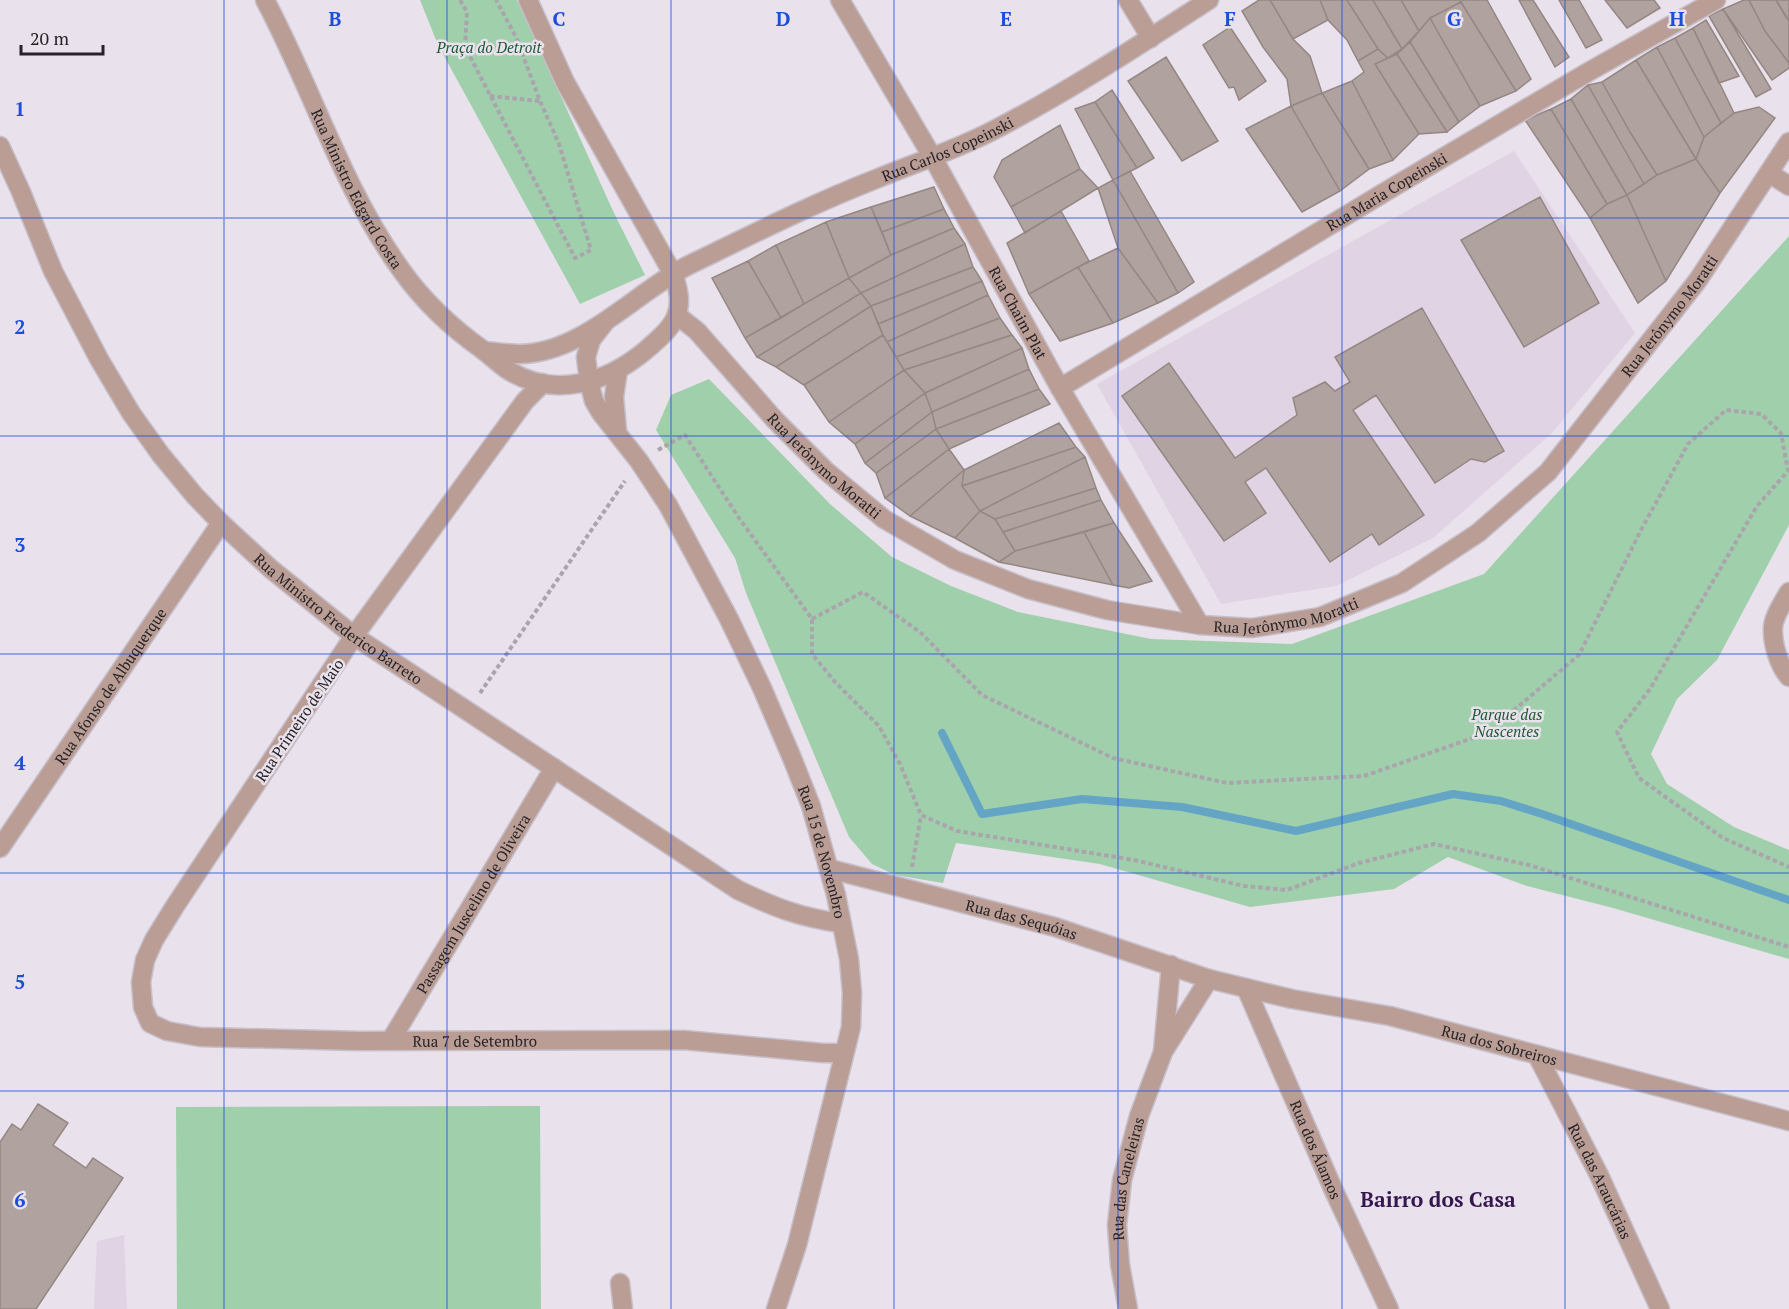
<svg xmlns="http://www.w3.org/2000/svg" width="1789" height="1309" font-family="'PT Serif',serif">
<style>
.built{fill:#e0d3e4}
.green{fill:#9fd0ab}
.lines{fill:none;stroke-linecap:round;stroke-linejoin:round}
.stream{stroke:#64a4c4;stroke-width:8}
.building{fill:#b0a29e;stroke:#948783;stroke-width:1.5}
.minor-casing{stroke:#c6bfc9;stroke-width:21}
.path{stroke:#aaa4ad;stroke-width:4;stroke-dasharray:4.5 3;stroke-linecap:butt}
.minor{stroke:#ba9d95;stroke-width:18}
.grid{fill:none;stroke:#1d4ed8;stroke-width:1.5;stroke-opacity:0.55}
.labels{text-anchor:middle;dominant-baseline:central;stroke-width:5;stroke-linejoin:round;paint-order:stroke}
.park-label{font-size:15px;font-style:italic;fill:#1e5a33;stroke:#e9e1ec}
.street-label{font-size:15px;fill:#262327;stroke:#e9e1ec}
.district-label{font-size:21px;font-weight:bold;fill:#35174f;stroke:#e9e1ec}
.grid-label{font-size:20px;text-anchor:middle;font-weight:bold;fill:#1d4ed8;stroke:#e9e1ec;stroke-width:5;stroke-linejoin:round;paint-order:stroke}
</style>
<rect width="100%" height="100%" fill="#e9e1ec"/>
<path class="built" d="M1514,151l121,182 -84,101 -118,104 -97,48 -115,18 -124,-220z
M124,1235l3,74h-33l3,-68z"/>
<path class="green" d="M420,0h97l97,213 31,62 -65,29 -142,-259z
M1789,236v289l-72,135 -40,39 -26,55 16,30 67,43 55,23v109l-176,-51 -86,-22 -79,-29 -54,32 -144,18 -150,-43 -144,-21 -13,40 -48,-8 -23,-11 -23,-27 -103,-244 -11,-35 -79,-128 15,-35 38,-16 121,125 62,53 59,29 67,26 133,27 141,5 192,-70z
M540,1106l1,203h-364l-1,-202z"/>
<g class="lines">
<path class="stream" d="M942,733l40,81 100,-15 100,8 114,24 157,-37 48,7 44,14 244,85"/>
</g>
<path class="building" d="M1259,0h11l23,39 17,17 12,37 -31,13 -4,-27 -24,-32 -21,-36z
M1270,0h50l8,20 -35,19z
M1320,0h27l31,49 -20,12 -11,-21 -19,-20z
M1347,0h26l29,49 -14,9 -10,-9z
M1373,0h28l18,31 -17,18z
M1401,0h59l1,2 -31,16 -11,13z
M1463,0h24l44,79 -15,12 -55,-89z
M1519,0h14l36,57 -14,10z
M1559,0h20l23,40 -16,8z
M1605,0h49l6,8 -33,20z
M1744,0h5l16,31 24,32v5l-17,12 -49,-71z
M1749,0h27l13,21v42l-24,-32z
M1776,0h13v21l-3,-4z
M1461,2l55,89 -36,15 -50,-88z
M1723,9l48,80 -15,8 -47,-81z
M1430,18l50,88 -21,16 -49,-80z
M1706,20l33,56 -20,7 -26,-55z
M1230,27l36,54 -27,19 -5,-13 -5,1 -26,-43z
M1693,28l41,85 -13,10 -46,-85z
M1675,38l46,85 -17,14 -47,-90z
M1410,42l49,80 -12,10 -50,-78z
M1657,47l47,90 -8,22 -60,-99z
M1378,49l10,9 -13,6 44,70 -26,26 -41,-79 12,-9 -6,-11z
M1397,54l50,78 -28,2 -44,-70z
M1166,57l52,84 -36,20 -54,-80z
M1636,60l60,99 -39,16 -27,-43 -28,-50z
M1352,81l41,79 -24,9 -47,-76z
M1602,82l28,50 27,43 -13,9 -56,-99z
M1588,85l56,99 -17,11 -56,-96z
M1112,90l42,68 -17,10 -42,-66z
M1322,93l47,76 -29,22 -49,-85z
M1571,99l56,96 -20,9 -56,-95z
M1095,102l42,66 -24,12 -38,-71z
M1291,106l49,85 -38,21 -56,-83z
M1759,107l16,11 -55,75 -24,-34 8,-22 30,-24z
M1551,109l56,95 -17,14 -65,-98z
M1060,125l20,44 -69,38 -17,-30 8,-17z
M1696,159l24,34 -54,88 -39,-86 30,-20z
M1080,169l18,19 -73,45 -14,-26z
M1130,171l64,111 -16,11 -65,-113z
M1113,180l65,113 -20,10 -40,-55 -20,-60z
M934,187l10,22 -62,23 -11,-25z
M1627,195l39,86 -28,22 -48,-85 17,-14z
M1540,197l59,106 -75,44 -63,-107z
M871,207l20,48 -42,23 -23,-56z
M944,209l10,19 -63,27 -9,-23z
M1061,211l28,50 -60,33 -22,-51z
M826,222l23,56 -45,26 -28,-59z
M954,228l11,16 -104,49 -12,-15 42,-23z
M965,244l8,23 -102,39 -10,-13z
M776,245l28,59 -23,14 -33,-57z
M1118,248l40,55 -45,20 -35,-56z
M748,261l33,57 -36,20 -33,-60z
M973,267l9,14 -104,43 -7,-18z
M1078,267l35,56 -53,18 -31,-47z
M849,278l12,15 -104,64 -12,-19z
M982,281l6,14 -101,47 -4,-7 -5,-11z
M861,293l10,13 -95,61 -19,-10z
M988,295l12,23 -104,39 -9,-15z
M871,306l12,29 -79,50 -28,-18z
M1422,308l82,143 -19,11 -14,-3 -36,24 -59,-88 -23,15 71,105 -45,30 -7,-11 -42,28 -64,-94 -21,14 21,31 -42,28 -102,-145 47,-33 66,95 62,-43 -4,-17 32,-16 10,9 15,-9 -15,-25z
M1000,318l12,17 -108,35 -8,-13z
M883,335l21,35 -75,52 -25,-37z
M1012,335l10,13 -97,45 -21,-23z
M1022,348l7,21 -97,43 -7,-19z
M1029,369l10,20 -103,40 -4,-17z
M904,370l21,23 -70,51 -26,-22z
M1039,389l11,15 -101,45 -13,-20z
M925,393l7,19 -67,51 -10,-19z
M932,412l4,17 -60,44 -11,-10z
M1059,423l17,24 -114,39 2,-16z
M936,429l13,20 -64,49 -9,-25z
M1076,447l9,10 -105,54 -18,-25z
M949,449l15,21 -54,46 -25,-18z
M1085,457l11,31 -101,31 -15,-8z
M964,470l-2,16 18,25 -25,27 -45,-22z
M1096,488l5,12 -98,32 -8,-13z
M1101,500l13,23 -99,28 -12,-19z
M980,511l15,8 20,32 -16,11 -44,-24z
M1114,523l38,58 -23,7 -16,-3 -29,-53z
M1084,532l29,53 -114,-23 16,-11z
M38,1104l30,19 -15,22 33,23 7,-10 30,20 -87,131h-36v-167l12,-18 9,6z"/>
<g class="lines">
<defs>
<g id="minor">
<path id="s1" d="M265,0c47,88 78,190 137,271 22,31 50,57 81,79 8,6 16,14 25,20 46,29 99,13 138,-20 28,-24 42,-38 27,-76l-108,-192 -37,-82"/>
<path id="s2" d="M840,0l93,158 127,230 140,237"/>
<path d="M1128,0l23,38"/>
<path id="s3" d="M0,146l21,46 32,79 46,88 32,54 30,42 34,41 26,27 50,46 83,67 384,254c38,18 61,27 102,33"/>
<path d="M1769,173l20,13"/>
<path id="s4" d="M678,316l19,15 78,89 51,51 58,48 71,41 73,29 79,21 93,15 52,3 68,-11 82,-34 76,-50 70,-61 150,-192 91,-138"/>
<path id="s5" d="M605,322l-14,18 -5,17 3,25 5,19 7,12 38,48 29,44 61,114 33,69 30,70 19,48 25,89 13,64 3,34 -1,34 -54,218 -21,64"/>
<path id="s6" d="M484,351c12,1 24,3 36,3 64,-1 115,-62 169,-89 62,-30 123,-61 187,-86 39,-16 80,-29 118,-49 74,-38 145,-85 215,-130"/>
<path id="s7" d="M543,383l-18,18 -171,235 -179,270 -21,34 -9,20 -4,22 2,25 7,16 17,8 33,6 160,4 324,-1 139,13h20"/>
<path id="s8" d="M1060,388l335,-202 195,-115 126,-71"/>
<path d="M617,431l-3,-34 4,-27"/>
<path d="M1789,592c-6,10 -15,24 -16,35 -1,16 6,39 16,50"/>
<path id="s9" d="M0,848l221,-325"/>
<path id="s10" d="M830,869l225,58 154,52 83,20 98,17 399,105"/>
<path id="s11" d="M1246,988l88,203 55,118"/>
<path id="s12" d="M391,1040l163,-272"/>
<path d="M1163,1051l8,-86"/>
<path id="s13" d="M1537,1055l62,120 61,134"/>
<path d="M620,1283l3,26"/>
<path id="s14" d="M1128,1309l-8,-44 -3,-40 5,-45 17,-64 24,-64 46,-73"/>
</g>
</defs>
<use href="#minor" class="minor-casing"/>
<path class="path" d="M460,0l7,12 -2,35 110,211 16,-8 -32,-106 -19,-43 -24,-64 -20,-37
M490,96l50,5
M658,450l27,-15 54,83 73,101v35l23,28 44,44 21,38 21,51 36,16 177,29 110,26 43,4 72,-27 75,-19 95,21 260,82
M812,619l51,-27 57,40 62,63 131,63 114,25 137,-7 123,-43 92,-78 62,-125 47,-86 38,-34 35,4 20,19 7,38 -31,35 -107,183 -33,43 22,46 84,60 66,29
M480,693l145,-212
M912,867l9,-52"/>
<use href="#minor" class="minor"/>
</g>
<path class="grid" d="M224,0v1309M447,0v1309M671,0v1309M894,0v1309M1118,0v1309M1342,0v1309M1565,0v1309M0,218h1789M0,436h1789M0,654h1789M0,873h1789M0,1091h1789"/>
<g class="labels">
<g class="park-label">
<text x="489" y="47">Praça do Detroit</text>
<text x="1507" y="714">Parque das<tspan x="1507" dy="17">Nascentes</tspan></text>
</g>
<g class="street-label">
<text stroke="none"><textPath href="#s6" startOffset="513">Rua Carlos Copeinski</textPath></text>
<text stroke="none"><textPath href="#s1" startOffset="210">Rua Ministro Edgard Costa</textPath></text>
<text stroke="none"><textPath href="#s8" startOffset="381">Rua Maria Copeinski</textPath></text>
<text stroke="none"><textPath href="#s2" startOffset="360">Rua Chaim Plat</textPath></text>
<text stroke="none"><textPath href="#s4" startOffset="1218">Rua Jerônymo Moratti</textPath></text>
<text stroke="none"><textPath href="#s4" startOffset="210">Rua Jerônymo Moratti</textPath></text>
<text stroke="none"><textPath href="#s4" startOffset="714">Rua Jerônymo Moratti</textPath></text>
<text stroke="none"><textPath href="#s3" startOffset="592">Rua Ministro Frederico Barreto</textPath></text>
<text stroke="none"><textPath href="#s9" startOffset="196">Rua Afonso de Albuquerque</textPath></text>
<text transform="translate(299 720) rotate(-56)">Rua Primeiro de Maio</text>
<text stroke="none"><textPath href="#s5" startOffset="594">Rua 15 de Novembro</textPath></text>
<text stroke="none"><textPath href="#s12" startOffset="159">Passagem Juscelino de Oliveira</textPath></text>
<text stroke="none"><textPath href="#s10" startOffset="198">Rua das Sequóias</textPath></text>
<text stroke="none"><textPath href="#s7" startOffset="1094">Rua 7 de Setembro</textPath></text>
<text stroke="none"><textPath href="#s10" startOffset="693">Rua dos Sobreiros</textPath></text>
<text stroke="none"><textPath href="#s11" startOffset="176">Rua dos Álamos</textPath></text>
<text stroke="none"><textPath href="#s14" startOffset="132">Rua das Caneleiras</textPath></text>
<text stroke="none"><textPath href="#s13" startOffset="141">Rua das Araucárias</textPath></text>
</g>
<g class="district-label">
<text x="1438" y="1199">Bairro dos Casa</text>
</g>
</g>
<g class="grid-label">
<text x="335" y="26">B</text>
<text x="559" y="26">C</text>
<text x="783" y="26">D</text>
<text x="1006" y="26">E</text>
<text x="1230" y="26">F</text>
<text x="1454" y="26">G</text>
<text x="1677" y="26">H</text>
<text x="20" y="116">1</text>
<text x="20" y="334">2</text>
<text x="20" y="552">3</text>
<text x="20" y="770">4</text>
<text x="20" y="989">5</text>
<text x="20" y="1207">6</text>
</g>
<path d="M21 45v9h82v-9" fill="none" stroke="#262327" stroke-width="3"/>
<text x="30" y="45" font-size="18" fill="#262327" stroke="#e9e1ec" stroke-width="4.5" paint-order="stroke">20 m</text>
</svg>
